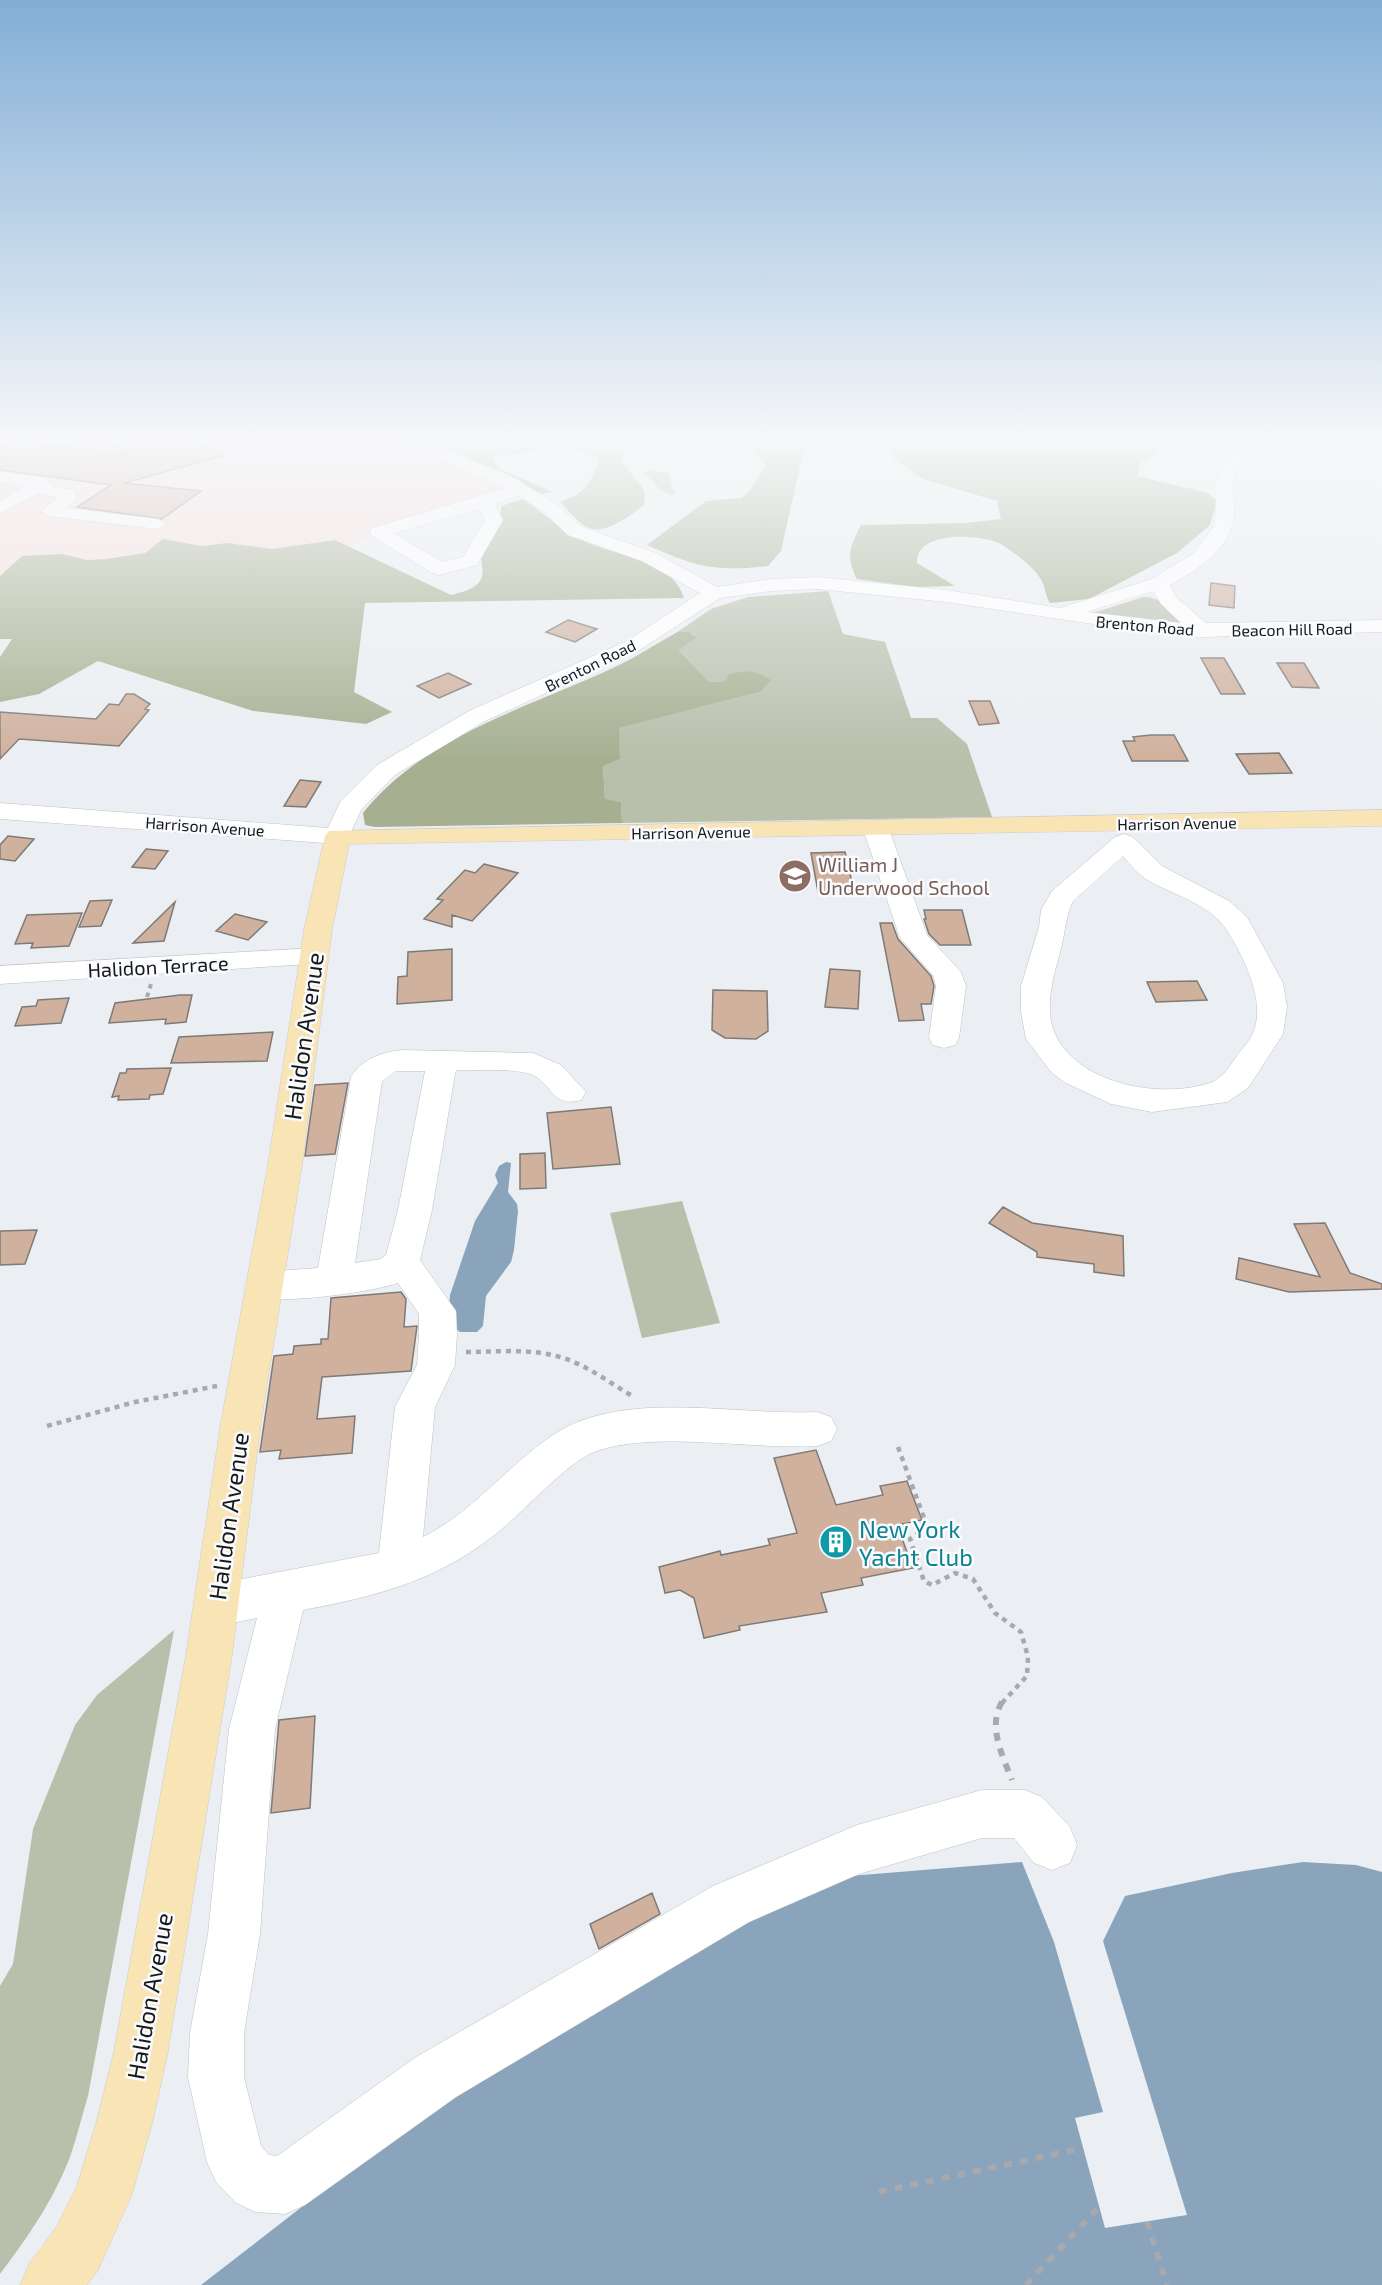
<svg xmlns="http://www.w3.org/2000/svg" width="1382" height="2285" font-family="'Exo 2',sans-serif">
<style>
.education{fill:#f8ddd9}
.green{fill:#b8bfab}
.forest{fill:#a6b091}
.water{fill:#89a4bb}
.building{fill:#d0b19e;stroke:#7e7a78;stroke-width:1.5}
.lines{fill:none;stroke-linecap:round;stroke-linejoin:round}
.minor-casing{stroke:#bfc1c5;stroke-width:1}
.major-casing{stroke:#cccccd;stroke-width:1}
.path-far2{stroke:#a7a9ac;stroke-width:4;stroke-dasharray:4.5 4.5;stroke-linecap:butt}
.path-far1{stroke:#a7a9ac;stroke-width:4.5;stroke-dasharray:5 5;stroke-linecap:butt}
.path{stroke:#a7a9ac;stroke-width:6;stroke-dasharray:8 8;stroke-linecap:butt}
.minor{fill:#fff;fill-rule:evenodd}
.major{fill:#f9e4b6;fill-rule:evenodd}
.labels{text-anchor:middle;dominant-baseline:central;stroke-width:5;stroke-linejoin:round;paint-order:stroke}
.far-street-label{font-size:16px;fill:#18191a;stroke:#f9fbff}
.education-label{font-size:20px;fill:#785e54;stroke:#f9fbff;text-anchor:start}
.street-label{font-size:20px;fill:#18191a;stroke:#f9fbff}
.near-street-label{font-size:24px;fill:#18191a;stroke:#f9fbff}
.near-culture-label{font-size:24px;fill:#0d838f;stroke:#f9fbff;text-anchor:start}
</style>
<rect width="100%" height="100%" fill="#ebeef2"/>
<path class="education" d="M0,439h389l117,50 -140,48 -16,10 -15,-7 -63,9 -45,-6 -25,3 -39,-7 -18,14 -58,7 -25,-6 -62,22z"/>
<path class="green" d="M647,469l22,4 4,18h3l-2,4c-13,0 -20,-13 -29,-22z
M828,591l15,43 42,8 26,76h26l30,26 25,73 -370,6 -1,-21 -16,-2 -2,-35 17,-6 -2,-31 142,-36 -35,-11 -16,1 -30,-32 17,-14 -7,-4 -10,-1 32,-22 37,-12z
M1143,597c14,-1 37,13 39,28l-89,-12z
M682,1201l38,122 -78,15 -32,-125z
M174,1630l-86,466c-6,20 -11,40 -17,58 -16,44 -43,83 -71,120v-288l13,-22 20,-135 42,-104 22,-30z"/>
<path class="forest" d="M421,439h385l-25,112 -13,15c-55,6 -71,1 -121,-21l59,-44 35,-3 9,-7 15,-25c-11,-41 -108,-20 -139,-16l-4,12 22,28 1,14c-14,11 -42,34 -60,22 -9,-6 -17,-16 -25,-24 28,-12 27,-13 39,-42 -21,-21 -79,-6 -107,-3l7,12 54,23 -11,2 -60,-28 -52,-20z
M882,439h268l14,9 -24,15 -3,13 71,17 9,8 -7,24 -33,28 -88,46 -39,4c-4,-6 -4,-11 -6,-17 -5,-16 -27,-31 -40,-40 -19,-13 -89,-16 -87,17l38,23 -40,1 -58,-8c-12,-24 -7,-31 4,-54l105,-2 35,-4 -4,-18 -74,-22 -28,-19z
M524,499c18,14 36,29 56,40 33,18 91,17 104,59l-319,5 -11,89 38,20 -26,12 -113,-13 -155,-50 -59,33 -39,8v-45l12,-18h-12v-63l22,-20 40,-2 25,6 19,-1 39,-6 18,-14 39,7 25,-3 45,6 63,-9 116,55c10,-3 23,-5 29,-14 6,-10 -1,-19 2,-28 5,-19 19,-24 19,-47z
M679,631l10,1 8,5 -18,13 30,32 16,-1 4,-7c17,-4 27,-4 42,6l-11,12 -141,36 1,31 -17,7 2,33 16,3 1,21 -247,4 -10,-2 -2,-12c68,-84 176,-107 268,-154 16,-9 32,-19 48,-28z"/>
<path class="water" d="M506,1162l5,1 -3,29 9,12 1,7 -4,39 -3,12 -25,34 -3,30 -6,6h-17l-5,-4 -6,-21 1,-12 25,-74 23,-38 -3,-8 4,-9z
M1022,1862l32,80 49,170 -28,6 30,110 82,-13 -84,-274 22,-45 107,-23 71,-11 53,3 26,7v413h-1181l231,-179 245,-153 173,-77z"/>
<path class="building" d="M97,439h94l34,16 -100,28 76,8 -39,28 -85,-12 34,-22 -111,-15v-24l9,-5 119,13z
M1211,583l24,3 -1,22 -25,-3z
M568,620l29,9 -22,13 -29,-10z
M1201,658h23l21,36h-24z
M1277,663h27l15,25 -27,-1z
M448,673l23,11 -32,14 -22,-12z
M126,694h8l16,10 -5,5 4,1 -30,36 -100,-7 -19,20v-47l96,7 13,-15 10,1z
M969,701h21l9,22 -20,2z
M1151,735h23l14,26h-56l-9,-20h12l-2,-4z
M1279,753l13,20 -43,1 -13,-20z
M300,780l21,2 -15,25 -22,-1z
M8,836l26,3 -19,22 -15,-2v-14z
M146,849l22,2 -13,18 -23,-2z
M845,852l9,39 -36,1 -7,-39z
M484,864l34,9 -46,48 -20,-6v12l-28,-8 19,-19 -6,-1 28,-29 10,3z
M112,900l-11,26 -22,1 11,-26z
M175,902l-11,39 -31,2z
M924,910h38l9,35h-31l-11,-11 -5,-15h2z
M82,913l-13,33 -38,2 2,-5 -18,1 12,-29z
M235,914l32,8 -19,18 -32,-9z
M880,923h12l6,16 33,37 3,10 -3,18h-10l3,16 -25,1z
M452,949v51l-55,4 1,-27 9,-1 1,-24z
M830,969l30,2 -2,38 -33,-2z
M1197,981l10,19 -51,2 -9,-20z
M713,990l54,1 1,40 -12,8 -31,-1 -13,-8z
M180,995h12l-6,27 -21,2 1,-5 -57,4 6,-20z
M69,998l-8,25 -46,3 7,-19 14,-1 2,-6z
M273,1032l-6,29 -96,2 8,-26z
M171,1068l-8,26 -13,1 -1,4 -31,1 1,-4 -7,1 8,-24h6l1,-4z
M348,1083l-13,71 -30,2 10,-71z
M611,1107l9,57 -67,5 -6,-56z
M545,1153l1,35 -26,1v-35z
M1003,1207l29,16 91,13 1,40 -30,-4v-8l-57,-7v-5l-48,-29z
M1325,1223l25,50 32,11v5l-93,3 -53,-13 3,-21 81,19 -26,-53z
M37,1230l-12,34 -25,1v-34z
M401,1292l5,7 -2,28 13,-1 -6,45 -89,6 -5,42 38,-3 -3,37 -73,6 2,-9 -21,2 14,-96 19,-2 1,-8 27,-2v-5h7l3,-41z
M816,1450l20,55 47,-10 -3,-9 27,-5 15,39 -25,5 16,43 -52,10 2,7 -42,8 6,19 -88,14 1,4 -36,8 -10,-40 -14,-8 -15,3 -6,-26 61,-16 1,4 49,-10 -2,-6 29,-6 -23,-75z
M315,1716l-5,92 -39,5 8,-93z
M652,1893l8,21 -61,35 -9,-25z"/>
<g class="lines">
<defs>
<path id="minor" d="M397,439h22l92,37 46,29 25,22 74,26 61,34 54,-8 47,-2 128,13 114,18 92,-29 42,-26 19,-25 3,-12 -1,-31 5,-15 26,-31h17c-8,13 -23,21 -28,36 -6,14 1,27 -1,41 -4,34 -37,54 -64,69l6,12 30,26 176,-3v12l-180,5 -35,-2 -221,-33 -128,-13 -47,2 -51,7 -79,51 -156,72 -90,54 -34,35 -14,31 -9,3 -338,-25v-16l328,25 12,-26 37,-37 92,-54 158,-70 73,-48 -58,-32 -74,-26 -23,-22 -27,-17 -24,8 9,16 -26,45 -38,10 -7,-2 -60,-37 -2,-4 2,-4 134,-40 -107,-46zM479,509l6,11 -22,37 -21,5 -48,-29zM1153,591l8,13 20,19 -94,-11z
M0,472l39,5 6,1 8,9 21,3 2,10 -9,8 91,11 9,5 -9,5 -108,-13 -9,-5 17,-13 -19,-5 -39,20v-12l26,-15 -26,-4z
M876,821l9,3 4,5 38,106 34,37 5,14 -7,52 -4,7 -11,3 -11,-3 -4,-7 7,-52 -3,-11 -33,-37 -37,-109 4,-5z
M1124,834l9,3 29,29 67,35 18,16 36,66 4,24 -4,27 -35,54 -21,14 -75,10 -41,-8 -47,-22 -12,-9 -26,-34 -5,-27v-26l18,-59 2,-17 11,-19 63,-54zM1123,856c7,8 14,17 23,23 24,15 63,24 80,50 17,26 42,75 26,106 -4,8 -11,15 -16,22 -7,11 -15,23 -29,27 -48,14 -124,1 -150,-46 -15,-27 -3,-63 4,-89 4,-16 5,-34 12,-48z
M315,948l10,3 4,6 -4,6 -325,21v-18z
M403,1050l130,3 28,12 25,27 -5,8c-31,9 -29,-21 -54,-27 -21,-5 -49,-2 -70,-3l-2,4 -23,136 -12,50 36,51 1,23 -2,31 -20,42 -12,130c51,-25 86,-74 133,-104 70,-44 182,-17 261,-21l14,5 6,12 -6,12 -14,5c-64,4 -166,-16 -223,6 -27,11 -67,56 -91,76 -60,51 -124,68 -200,82l-28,119 -15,205 -16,99v44l17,69 8,9 8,1 139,-99 297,-171 144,-61 125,-35h43l17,7 28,30 7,18 -7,18 -18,7 -18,-7 -20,-25h-32l-123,36 -110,48 -293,175 -151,108 -20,9 -29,-2 -20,-9 -20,-21 -9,-20 -19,-85 2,-44 18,-99 21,-205 28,-111 -41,8 -16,-6 -6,-15 6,-15 16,-6 163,-31 16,-146 22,-42 2,-31v-20l-21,-31c-31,10 -119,22 -148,13l-5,-10 5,-10 13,-4 55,-4 33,-191c12,-19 31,-25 52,-27zM396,1071h29l-27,139 -12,45 -5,4 -26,4 27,-182z"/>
<path id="major" d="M1382,810v16l-1033,18 -17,86 -30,235 -41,257 -29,233 -64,396 -15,69 -21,74 -34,76 -11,15h-67l9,-21 27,-36 21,-42 20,-66 17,-69 72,-396 35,-233 47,-257 36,-235 21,-94 4,-5z"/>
</defs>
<use href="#minor" class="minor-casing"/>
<use href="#major" class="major-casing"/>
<path class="path-far2" d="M147,997l4,-13"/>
<path class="path-far1" d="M466,1352c31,0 63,-4 94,5 27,8 50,26 74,40
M47,1426l88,-24 82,-16
M898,1447l26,71 -4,14 -10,7 14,42 8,4 23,-12 18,6 22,34 26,19 7,25 -1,19 -26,28"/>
<path class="path" d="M1002,1702c-15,24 1,55 10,78
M879,2192l204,-44
M1147,2222l20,63
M1026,2285l73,-78"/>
<use href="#minor" class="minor"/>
<use href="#major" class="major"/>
</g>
<linearGradient id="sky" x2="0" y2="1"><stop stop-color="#82aed6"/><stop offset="0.58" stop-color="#f6f7f9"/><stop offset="1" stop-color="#f6f7f9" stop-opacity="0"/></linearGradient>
<rect width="1382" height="759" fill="url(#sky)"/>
<defs>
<symbol id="school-disc" viewBox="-11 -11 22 22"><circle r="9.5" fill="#8d6e63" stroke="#f9fbff"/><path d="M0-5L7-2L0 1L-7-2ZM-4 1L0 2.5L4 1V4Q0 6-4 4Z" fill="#fff"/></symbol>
<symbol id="building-disc" viewBox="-11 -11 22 22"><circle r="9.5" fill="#0f9aa8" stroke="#f9fbff"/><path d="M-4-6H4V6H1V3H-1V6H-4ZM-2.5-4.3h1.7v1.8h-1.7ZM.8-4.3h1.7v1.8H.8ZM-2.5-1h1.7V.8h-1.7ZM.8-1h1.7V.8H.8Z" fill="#fff"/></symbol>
</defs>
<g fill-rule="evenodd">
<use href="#school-disc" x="776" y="857" width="38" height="38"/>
<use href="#building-disc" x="817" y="1523" width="38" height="38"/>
</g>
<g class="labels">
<g class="far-street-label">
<text transform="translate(1145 625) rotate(5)">Brenton Road</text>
<text transform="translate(1292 629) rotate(-1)">Beacon Hill Road</text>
<text transform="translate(590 665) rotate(-26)">Brenton Road</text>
<text transform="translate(1177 823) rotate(-1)">Harrison Avenue</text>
<text transform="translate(205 826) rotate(4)">Harrison Avenue</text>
<text transform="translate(691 832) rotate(-1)">Harrison Avenue</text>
</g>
<g class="education-label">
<text x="818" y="864">William J<tspan x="818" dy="23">Underwood School</tspan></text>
</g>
<g class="street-label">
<text transform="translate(158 966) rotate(-3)">Halidon Terrace</text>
</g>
<g class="near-street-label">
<text transform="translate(303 1036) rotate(-82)">Halidon Avenue</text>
<text transform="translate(228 1516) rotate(-82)">Halidon Avenue</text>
<text transform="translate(149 1996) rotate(-80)">Halidon Avenue</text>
</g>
<g class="near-culture-label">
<text x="859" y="1528">New York<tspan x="859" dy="28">Yacht Club</tspan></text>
</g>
</g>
</svg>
